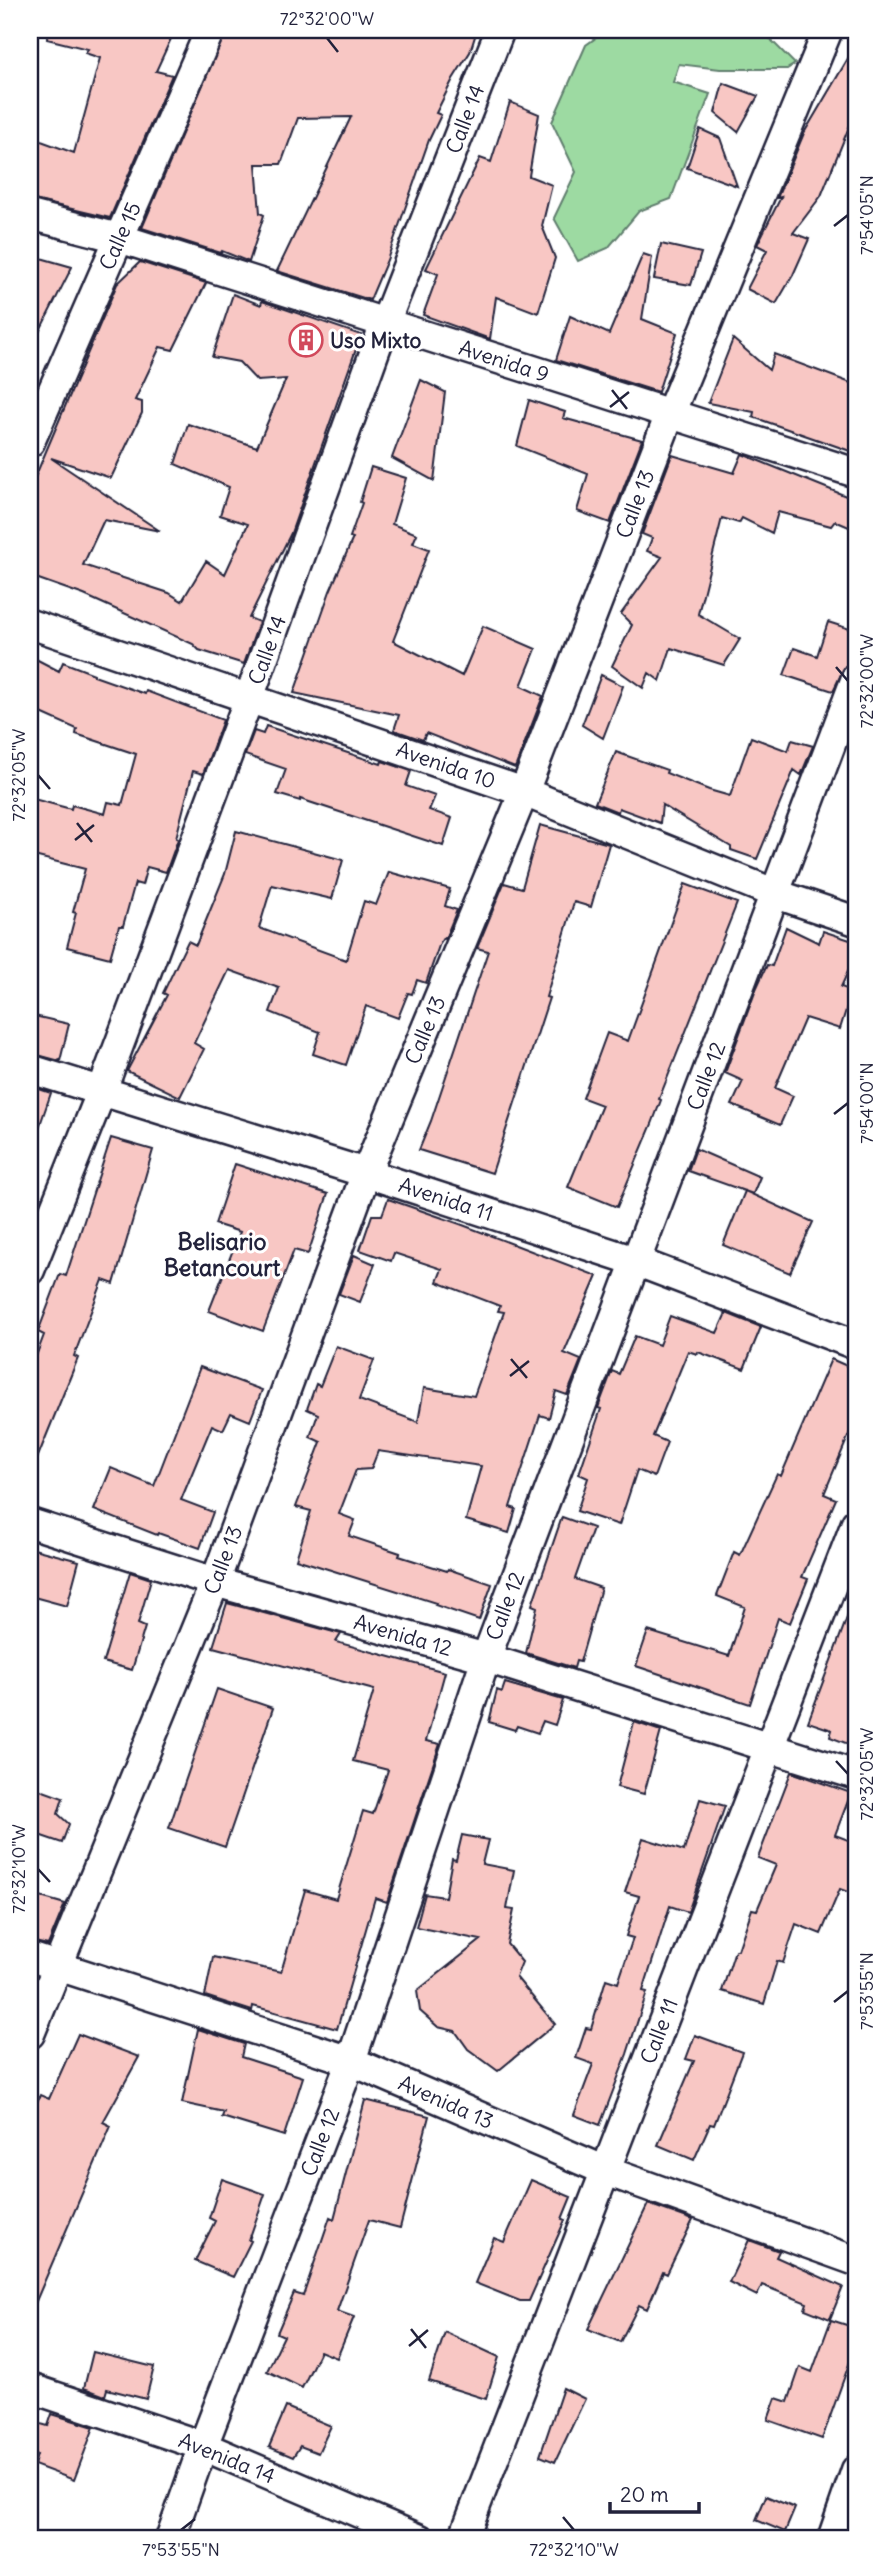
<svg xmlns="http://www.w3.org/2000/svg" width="886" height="2569" font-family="Delius,sans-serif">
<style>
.green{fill:#9ddaa2;stroke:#607e6e;stroke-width:2}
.building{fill:#f8c7c4;stroke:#22223b;stroke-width:2}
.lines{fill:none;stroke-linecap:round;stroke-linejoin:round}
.street-casing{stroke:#22223b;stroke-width:33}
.street{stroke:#fff;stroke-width:28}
.ticks{fill:none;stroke:#22223b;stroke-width:2.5}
.labels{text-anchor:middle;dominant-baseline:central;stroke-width:6;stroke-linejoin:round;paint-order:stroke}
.street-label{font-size:21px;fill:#22223b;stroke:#fff}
.poi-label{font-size:21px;font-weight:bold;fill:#22223b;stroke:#fff;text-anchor:start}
.neighbourhood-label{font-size:23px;font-weight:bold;fill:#22223b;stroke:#fff}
.neatline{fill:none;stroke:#22223b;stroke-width:2.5}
.ticks-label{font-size:18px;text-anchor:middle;fill:#22223b}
</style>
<rect width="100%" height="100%" fill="#fff"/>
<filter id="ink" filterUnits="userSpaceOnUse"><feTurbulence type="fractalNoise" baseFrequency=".0143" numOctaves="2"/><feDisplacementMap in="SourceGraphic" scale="14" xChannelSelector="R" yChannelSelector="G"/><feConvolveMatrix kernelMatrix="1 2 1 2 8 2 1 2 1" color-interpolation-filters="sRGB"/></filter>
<g filter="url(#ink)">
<path class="green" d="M607,30h169l6,5 -12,4 25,25 -8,5h-67l-41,-5 -6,18 37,12 -39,105 -32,12 -31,37 -30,13 -24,-43 22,-46 -24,-50 34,-77z"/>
<path class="building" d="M48,30h127l-19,41 16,4 -62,143 -80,-19v-62l44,16 26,-95 -15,-5 3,-4 -41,-10z
M226,30h251l-7,22 -17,27 -17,34 5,2 -12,25 -42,120 -17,40 -93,-29 74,-154 -53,1 -17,46h-25l4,49 4,2 -15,47 -27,-11 -1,2 -79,-25z
M856,45v85l-7,-3 -28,69 -28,37 16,6 -16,36 -17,29 -29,-15 20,-39 -10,-5 24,-48 -4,1 27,-65z
M723,83l35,13 -20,36 -23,-19z
M510,102l29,12 -10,62 23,9 -10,41 13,32 -17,55 -42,-16 -6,42 -67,-24 15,-41 -12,-5 54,-111 11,4z
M700,129l20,9 17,48 -50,-18z
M661,244l40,9 -10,32 -37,-6z
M643,254l9,3 -10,62 35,14 -19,59 -102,-32 14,-44 39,18z
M30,255l42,12 -42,83z
M140,262l66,21 -33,67 -13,-3 -25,53 7,2v11l-31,65 -60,-20 109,73 -56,-11 -21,45 86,28 13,8 24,-40 19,13 23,-50 -28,-9 9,-28 -54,-23 13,-40 69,23 29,-68 -29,2 -18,-19 -27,-5 21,-63 28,11 1,-4 99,34 -70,198 -42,85 10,4 -15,42 -45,-14 -6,-6 -109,-49 -54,-19v-87l87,-205z
M733,339l36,31 5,-16 82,31v68l-103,-36 1,-5 -46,-9z
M421,380l24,12 -11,89 -42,-23z
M529,400l36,12 -2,6 79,22 -32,83 -33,-12 11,-37 -71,-28z
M742,454l114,46v30l-21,-9 -4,5 -53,-14 -6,21 -30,-15 -3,5 -17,-5 -24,96 42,25 -16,26 -53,-17 -11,33 -11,-8 -6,15 -31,-22 20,-41 -11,-11 41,-57 -15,-6 5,-13 -10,-4 30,-79 62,18z
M371,467l35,11 -14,46 25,10 -4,9 16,6 -36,92 69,35 21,-50 53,23 -15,37 22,10 -28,72 -89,-35 -3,7 -29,-10 5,-15 -105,-22 36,-102 23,-53 -3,-1 12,-34 -2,-1z
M828,622l28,9v31l-11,4 -12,25 -49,-16 10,-27 23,8z
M30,656l29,15 4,-9 31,12v2l51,18 1,-3 77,29 -20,54 -10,-3 -17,67 2,1 -12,33 -19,-5 -5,18 -7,-2 -12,43h-4l-9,32 -43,-11 9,-34 -3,-1 12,-43 -55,-14v-57l41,11 1,-4 33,9 3,-12 14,3 14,-51 -60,-20 1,-5 -47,-21z
M601,675l22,11 -20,52 -21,-13z
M266,726l115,38 1,-3 29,10 -5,15 29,10 -6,14 23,8 -9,28 -143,-47v2l-23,-7 9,-25 -41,-14 9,-24 9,3z
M751,737l37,14 4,-11 21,6 -12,29 -7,-5 -37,89 -26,-9v-3l-69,-42 -2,18 -41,-15 -1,4 -23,-9 21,-51 51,18 -1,3 43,17 21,6z
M540,825l69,19 -18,63 -17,-5 -28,95 3,1 -57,175 -73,-23 12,-29 57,-170 -11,-3 27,-65 18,5z
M236,831l107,29 -11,39 -60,-14 -13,43 87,32 18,-59 12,4 13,-33 61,17 -5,17 12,4 -12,29 -2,-1 -3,5 -14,40 -9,-3 -5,14 -4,-1 -10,25 -32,-12 -20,59 -33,-11 7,-22 -50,-20 9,-24 -50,-18 -35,73 10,6 -24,48 -53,-26 40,-76 -4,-2 25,-52 8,4 29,-71z
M685,884l52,19 -78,196 2,1 -9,24 -35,83 -49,-20 34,-82 -19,-7 24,-65 21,8z
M786,927l33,16 4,-12 33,11v12l-15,33 11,4 -12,38 -35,-11 -30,70 18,8 -13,29 -48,-20 11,-24 -18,-8 32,-86 10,-22 5,1z
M30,1015l39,9 -9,37 -30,-8z
M30,1086l21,7 -18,52 -3,-1z
M111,1138l42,12 -39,134 -11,-4 -29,76 4,2 -48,118v-104l14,-37 -6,-3 22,-58 6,2z
M696,1149l64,28 -7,17 -65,-23z
M235,1164l93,30 -20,60 -14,-4 -31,81 -54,-20 31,-79 -25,-8z
M745,1191l68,31 -23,51 -67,-28z
M388,1199l72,25 137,52 -33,77 17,7 -14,35 -11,-4 -7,27 -9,-3 -30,92 6,2 -7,24 -43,-13 15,-54 -103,-15 -7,18 -15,1 -17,44 16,6 -6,16 51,17 -1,3 48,15 1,-2 44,15 -13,36 -44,-15 1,-2 -140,-44 15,-48 -15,-4 25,-65 -11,-5 8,-23 -11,-5 9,-25 4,2 16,-40 38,14 -15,40 59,22 6,-34 50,8 30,-84 -6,-1 2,-5 -63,-24 5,-13 -48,-16 -3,8 -31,-11 12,-35h10z
M354,1255l21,9 -15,38 -21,-8z
M726,1313l35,14 -17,42 -46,-17 -1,2 -9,-3 -35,85 14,6 -13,35 -17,-7 -18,55 -42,-14 11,-33 -9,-4 22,-65 -3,-1 14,-37 7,3 16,-38 24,9 11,-29 47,17z
M831,1359l25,11v48l-32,76 12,5 -34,78 6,2 -18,44 -12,-5 -28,86 -114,-38 12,-35 81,25 16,-49 -28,-11 17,-44 6,3 37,-81 4,2z
M200,1367l62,23 -12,31 -19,-8 -8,17 -11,-5 -31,75 32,12 -13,36 -42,-15 -1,2 -63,-25 17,-42 43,18z
M562,1517l31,11 -18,51 26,9 -21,74 -4,-1 -2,7 -48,-15 11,-46 -5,-2z
M30,1548l49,13 -12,45 -37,-10z
M130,1572l21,7 -13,45 7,3 -13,43 -29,-8z
M854,1599l2,1v147l-26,-10 2,-7 -24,-8z
M227,1603l114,31 -5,8 109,30 -19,69 14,3 -53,158 -12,-4 -38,131 -84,-23 -1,5 -47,-15 8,-39 68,15 24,-82 31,9 27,-88 10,3 15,-44 -35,-9 21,-71 -161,-43z
M505,1683l58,17 -8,25 -12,-4 -5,12 -21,-7 -2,4 -26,-8 8,-32 5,2z
M217,1689l56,19 -48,139 -56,-19z
M634,1722l27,9 -17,63 -27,-7z
M791,1772l60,21 -16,42 21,8v52l-16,-6 -19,45 -25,-10 -13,39 -6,-2 -13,43 -42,-13 13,-41h3l14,-41 5,1 19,-45 -18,-7z
M35,1788l28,10 -5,16 11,10 -7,19 -32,-11v-28z
M700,1799l25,7 -37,106 -18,-6 -27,85 4,1 -20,62 -27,71 -26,-10 19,-51 -17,-6 10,-30 5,1 15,-50 12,4 15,-45 -7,-2 13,-40 -14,-4 18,-54 41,13z
M462,1835l26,5 -6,24 32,6 -7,39 7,1 -7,34 15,18 -6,15 39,47 -57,47 -30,-22 -13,-18 -17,-4 -18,-16 -3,-20 64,-51 -65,-13 9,-33 20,3 7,-38 4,1z
M30,1894l35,10 -17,41 -18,-4z
M198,2029l46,15 -3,13 62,20 -19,59 -62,-19 2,-5 -42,-9z
M78,2034l61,23 -36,65 8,4 -81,189v-197l10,-23 9,4z
M695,2035l47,17 -28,73 -4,-1 -16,36 -36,-15 36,-84 -8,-2z
M365,2100l64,16 -29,112 -31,-8 -32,91 17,6 -17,41 -17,-7 -18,37 -35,-17 17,-35 -7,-3 17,-40 9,3 27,-79 4,2z
M222,2179l43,15 -16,46 2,1 -18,36 -38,-16 20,-40 -6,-3z
M531,2180l40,17 -9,22 3,1 -36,81h-9l-45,-18 19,-45 10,4z
M648,2204l45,16 -26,54 -4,-2 -16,37 -8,-4 -19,37 -32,-13z
M749,2240l30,11 -3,6 67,30 -13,32 -25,-10 2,-6 -45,-18 -5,11 -28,-14z
M831,2320l25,8v32l-5,-1 -29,80 -54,-19 8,-22 12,4 12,-35 12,5z
M445,2332l54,25 -13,42 -57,-18z
M93,2352l61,15 -8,32 -39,-10 -2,7 -21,-8z
M563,2388l22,11 -30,63 -15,-6z
M286,2407l45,19 -13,27 -18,-7 -7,11 -24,-10z
M52,2414l42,13 -20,53 -40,-15 3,-10 -7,-2v-32l18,5z
M766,2496l29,12 -10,24 -29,-12z"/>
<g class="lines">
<defs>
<path id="street" d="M30,215l89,23 737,235
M30,442l180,-412
M30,624l494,168 252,102 80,27
M30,1069l336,104 269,88 221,84
M30,1270l71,-177 148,-395 136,-375 115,-293
M30,1523l185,59 271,76 370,117
M30,1957l321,104 255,110 250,90
M30,2034l185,-452 151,-409 158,-381 146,-378 158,-384
M30,2388l173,58 217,93
M170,2539l33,-93 148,-385 135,-403 370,-980
M463,2539l393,-1016
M832,2539l24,-69"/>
</defs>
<use href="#street" class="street-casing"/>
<use href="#street" class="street"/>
</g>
</g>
<path class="ticks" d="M327,38l11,14M834,226l14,-11M612,390l15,19M610,407l19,-15M836,667l12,14M38,775l12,14M77,823l15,19M75,840l19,-15M834,1114l14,-11M511,1359l16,19M510,1376l19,-15M836,1761l12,13M38,1869l12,13M834,2002l14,-11M411,2329l15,19M409,2346l19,-16M563,2517l11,13M181,2530l14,-11"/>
<defs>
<symbol id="building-ring" viewBox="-11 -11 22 22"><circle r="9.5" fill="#fff" stroke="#d1495b" stroke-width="1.5"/><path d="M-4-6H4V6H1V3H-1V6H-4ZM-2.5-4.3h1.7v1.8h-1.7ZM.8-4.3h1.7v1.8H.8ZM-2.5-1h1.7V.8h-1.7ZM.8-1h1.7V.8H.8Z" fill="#d1495b"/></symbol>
</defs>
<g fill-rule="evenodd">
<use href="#building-ring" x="287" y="321" width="38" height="38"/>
</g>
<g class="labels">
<g class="street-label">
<text transform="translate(465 119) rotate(-69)">Calle 14</text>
<text transform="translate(120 236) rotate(-66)">Calle 15</text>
<text transform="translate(504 361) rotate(18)">Avenida 9</text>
<text transform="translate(635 504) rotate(-69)">Calle 13</text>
<text transform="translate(267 650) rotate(-70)">Calle 14</text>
<text transform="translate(446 765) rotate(19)">Avenida 10</text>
<text transform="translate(425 1030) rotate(-67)">Calle 13</text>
<text transform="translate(706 1076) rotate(-69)">Calle 12</text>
<text transform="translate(446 1199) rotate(18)">Avenida 11</text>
<text transform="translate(223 1560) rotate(-69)">Calle 13</text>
<text transform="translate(505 1606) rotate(-69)">Calle 12</text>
<text transform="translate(403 1635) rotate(16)">Avenida 12</text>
<text transform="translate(659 2031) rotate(-69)">Calle 11</text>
<text transform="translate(446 2102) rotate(24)">Avenida 13</text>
<text transform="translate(320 2142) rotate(-69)">Calle 12</text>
<text transform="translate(227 2458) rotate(22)">Avenida 14</text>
</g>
<g class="poi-label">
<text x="330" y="340">Uso Mixto</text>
</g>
<g class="neighbourhood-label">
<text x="222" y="1241">Belisario<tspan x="222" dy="26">Betancourt</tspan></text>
</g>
</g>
<rect width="886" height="2569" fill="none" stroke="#fff" stroke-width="77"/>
<path d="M610 2502v10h89v-10" fill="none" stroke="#22223b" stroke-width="3.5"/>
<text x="620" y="2502" font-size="21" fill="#22223b" stroke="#ffffff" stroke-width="5" paint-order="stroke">20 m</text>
<rect x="38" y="38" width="810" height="2492" class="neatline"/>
<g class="ticks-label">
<text x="327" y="25">72°32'00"W</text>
<text transform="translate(867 215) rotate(-90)" y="6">7°54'05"N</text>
<text transform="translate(867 681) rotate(-90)" y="6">72°32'00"W</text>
<text transform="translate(19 775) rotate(-90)" y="6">72°32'05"W</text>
<text transform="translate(867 1103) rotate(-90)" y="6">7°54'00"N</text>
<text transform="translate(867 1774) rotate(-90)" y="6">72°32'05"W</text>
<text transform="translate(19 1869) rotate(-90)" y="6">72°32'10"W</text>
<text transform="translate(867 1991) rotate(-90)" y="6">7°53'55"N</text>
<text x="181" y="2556">7°53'55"N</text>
<text x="574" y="2556">72°32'10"W</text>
</g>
</svg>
